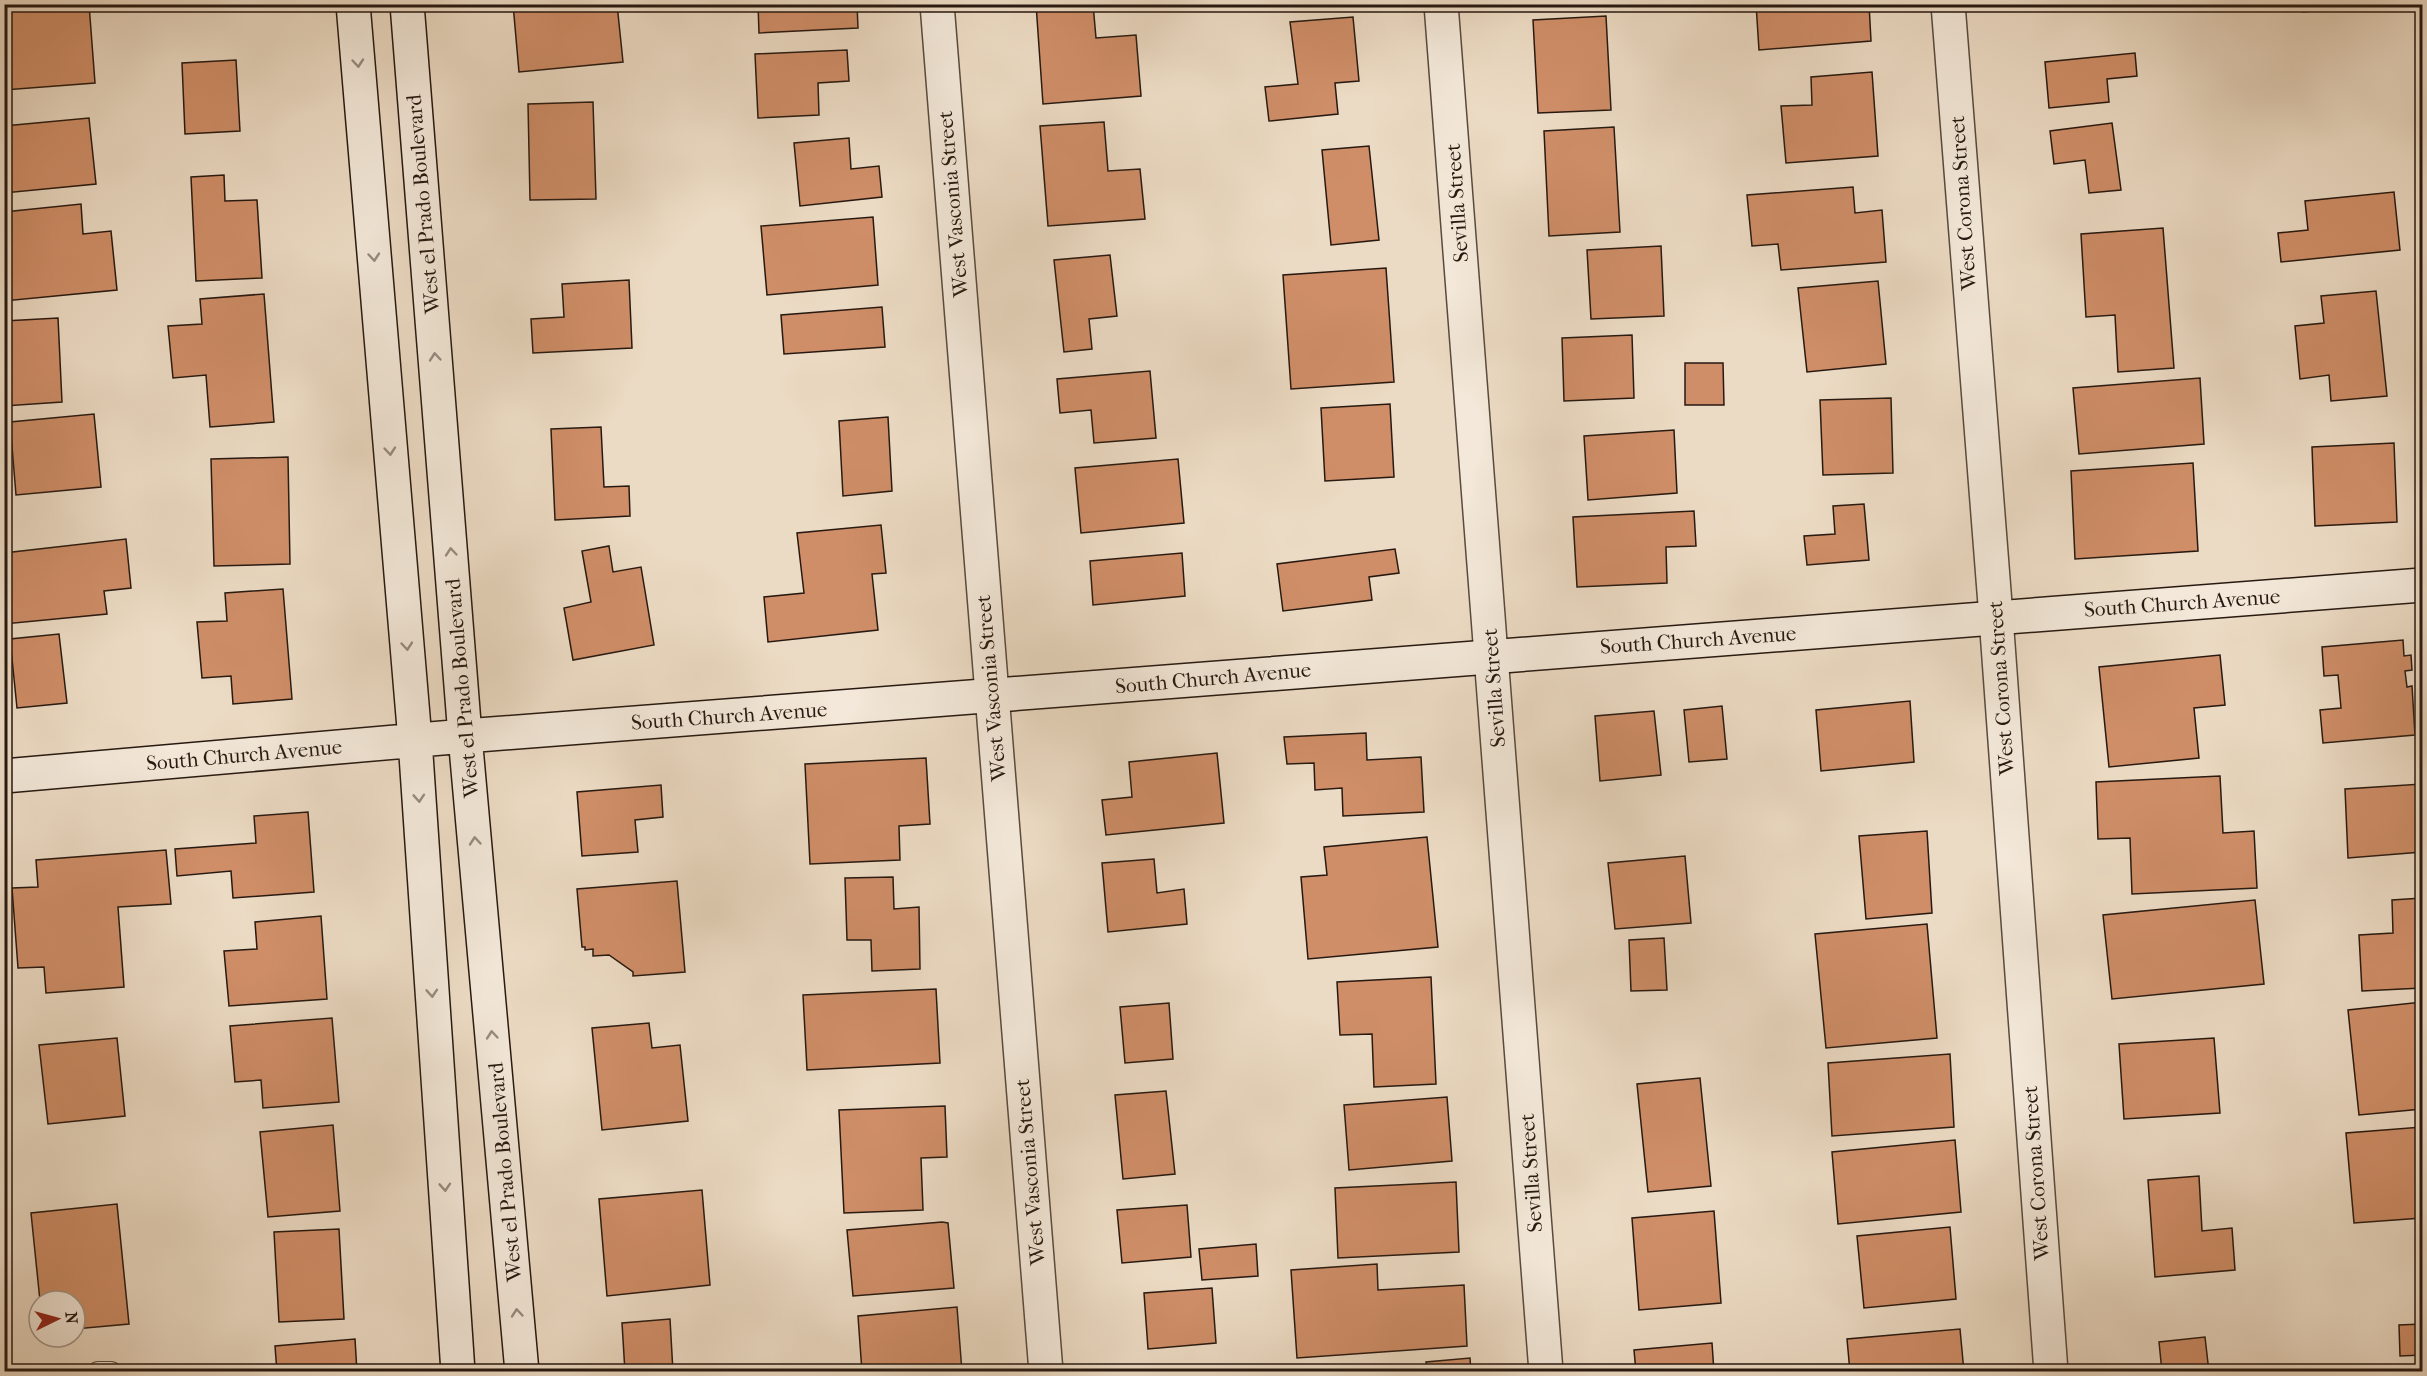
<svg xmlns="http://www.w3.org/2000/svg" width="2427" height="1376" font-family="'IM FELL French Canon',serif">
<style>
.building{fill:#cf8e68;stroke:#271911;stroke-width:1.5}
.lines{fill:none;stroke-linecap:round;stroke-linejoin:round}
.lane-casing{stroke:#584a3e;stroke-width:22}
.street-casing{stroke:#584a3e;stroke-width:36}
.secondary-casing{stroke:#271911;stroke-width:36}
.lane{stroke:#f3e8d9;stroke-width:20}
.street{stroke:#f3e8d9;stroke-width:33}
.secondary{stroke:#f3e8d9;stroke-width:33}
.oneway{stroke:#978b7f}
.labels{text-anchor:middle;dominant-baseline:central;stroke-width:4.5;stroke-linejoin:round;paint-order:stroke}
.street-label{font-size:21px;fill:#271911;stroke:#f3e8d9}
</style>
<rect width="100%" height="100%" fill="#ecdbc4"/>
<filter id="stains"><feTurbulence type="fractalNoise" baseFrequency=".00333" numOctaves="4"/><feColorMatrix values="0 0 0 0 .2 0 0 0 0 .09 0 0 0 0 .02 0 0 0 .5 -.17"/></filter>
<radialGradient id="worn" r=".72"><stop offset=".6" stop-color="#630" stop-opacity="0"/><stop offset="1" stop-color="#630" stop-opacity=".3"/></radialGradient>
<path class="building" d="M4,4h85l6,79 -91,7z
M513,4h104l6,58 -104,10z
M758,4h99l1,24 -99,5z
M1036,4h57l3,34 40,-3 5,61 -98,8z
M1756,4h113l2,37 -112,9z
M2303,4h64v2l-64,6z
M1606,16l5,94 -73,3 -5,-93z
M1353,17l6,64 -24,2 3,31 -69,7 -4,-34 33,-3 -8,-62z
M847,50l2,31 -31,2 1,32 -61,3 -3,-64z
M2135,53l2,23 -30,3 2,23 -60,6 -4,-46z
M236,60l4,71 -55,3 -3,-71z
M1872,72l6,84 -92,7 -5,-57 31,-1 -1,-28z
M593,102l3,97 -66,1 -2,-96z
M89,118l7,66 -92,9v-67z
M1104,122l4,49 32,-2 5,50 -97,7 -8,-100z
M2112,123l9,67 -32,3 -4,-33 -31,4 -4,-33z
M1614,127l6,105 -71,4 -5,-105z
M849,138l2,31 28,-3 3,31 -82,9 -6,-63z
M1369,146l10,94 -48,5 -9,-95z
M224,175l1,26 32,-1 5,78 -66,3 -5,-104z
M1853,187l2,26 27,-3 4,52 -105,8 -3,-26 -26,2 -5,-51z
M2394,192l6,58 -119,12 -3,-29 30,-3 -3,-29z
M81,204l2,30 28,-3 6,59 -113,11v-89z
M873,217l5,68 -111,10 -6,-69z
M2163,228l11,140 -56,4 -3,-57 -29,2 -5,-83z
M1661,246l3,70 -73,3 -4,-69z
M1110,255l7,61 -28,3 3,30 -28,3 -10,-92z
M1386,268l8,114 -103,7 -8,-114z
M629,280l3,68 -99,5 -2,-34 33,-2 -2,-33z
M1878,281l8,83 -79,8 -9,-84z
M2376,291l11,105 -56,5 -2,-26 -29,4 -5,-53 29,-3 -3,-27z
M264,294l10,128 -64,5 -4,-52 -33,3 -5,-52 34,-2 -2,-25z
M882,307l3,40 -101,7 -3,-39z
M58,318l4,84 -58,4v-85z
M1632,335l2,63 -70,3 -2,-63z
M1685,363h38l1,42h-39z
M1150,371l6,67 -62,5 -3,-33 -31,3 -3,-34z
M2200,378l4,66 -125,10 -6,-66z
M1891,398l2,75 -70,2 -3,-75z
M1390,404l4,73 -69,4 -4,-73z
M94,414l7,73 -85,8 -6,-73z
M888,417l4,74 -49,5 -4,-75z
M601,427l3,60 25,-1 1,30 -75,4 -4,-91z
M1674,430l3,63 -89,7 -4,-64z
M2394,443l3,79 -82,4 -3,-79z
M288,457l2,107 -76,2 -3,-107z
M1178,459l6,64 -103,10 -6,-65z
M2193,463l5,88 -123,8 -4,-88z
M1864,504l5,56 -62,5 -3,-29 31,-2 -2,-28z
M1694,511l2,35 -30,1 1,36 -90,4 -4,-70z
M881,525l5,48 -14,1 6,56 -110,12 -4,-45 40,-4 -7,-60z
M126,539l5,49 -27,3 3,23 -103,10v-71z
M609,546l4,26 28,-5 13,78 -81,15 -9,-52 27,-6 -9,-51z
M1395,549l4,24 -30,4 3,23 -89,11 -6,-47z
M1182,553l3,43 -92,9 -3,-44z
M283,589l9,110 -59,5 -2,-28 -29,2 -5,-56 30,-1 -2,-28z
M59,634l8,69 -50,5 -7,-69z
M2403,640l1,16 7,-1 1,15 -7,1 2,16 5,-1 3,49 -92,8 -3,-33 21,-2 -3,-33 -14,1 -2,-29z
M2220,655l5,50 -31,3 5,50 -90,9 -10,-100z
M1910,701l4,61 -93,9 -5,-61z
M1722,706l5,53 -38,3 -5,-52z
M1654,711l7,64 -61,6 -5,-65z
M1366,733l1,27 54,-3 3,55 -81,4 -1,-28 -27,2 -1,-27 -27,1 -3,-27z
M1217,753l7,70 -118,12 -4,-35 30,-3 -3,-35z
M926,758l4,66 -31,2 1,34 -90,4 -5,-100z
M2220,776l3,57 31,-2 3,57 -125,6 -2,-56 -32,1 -2,-57z
M2422,784v68l-74,6 -3,-69z
M661,785l2,32 -28,3 3,32 -56,4 -5,-64z
M308,812l6,80 -81,6 -2,-27 -54,5 -2,-27 81,-6 -2,-27z
M1927,831l5,82 -66,6 -7,-83z
M1427,837l11,110 -130,12 -7,-82 26,-2 -3,-28z
M166,850l5,54 -53,3 6,80 -78,6 -2,-26 -26,1 -6,-80 26,-1 -2,-27z
M1685,856l6,67 -76,6 -7,-66z
M1154,859l3,34 27,-4 3,35 -79,8 -6,-69z
M893,877l1,32 25,-2 1,62 -48,2 -1,-31h-24l-2,-62z
M677,881l8,91 -52,4v-4l-24,-17 -16,1v-7l-8,1v-3h-3l-5,-58z
M2422,898v90l-60,3 -3,-56 34,-2 -1,-33z
M2255,900l9,84 -152,15 -9,-84z
M321,916l6,83 -98,7 -5,-55 33,-2 -2,-27z
M1927,924l10,114 -111,10 -11,-114z
M1664,938l3,52 -36,1 -2,-51z
M1431,977l5,107 -62,3 -2,-53 -32,1 -3,-53z
M936,989l4,74 -133,7 -4,-75z
M2422,1002v107l-63,6 -11,-105z
M1169,1003l4,56 -48,4 -5,-56z
M332,1018l7,84 -76,6 -2,-28 -26,2 -5,-56z
M649,1023l3,25 28,-3 8,76 -86,9 -10,-102z
M117,1038l8,78 -77,8 -9,-79z
M2214,1038l6,75 -96,6 -5,-75z
M1950,1054l4,73 -122,9 -4,-73z
M1700,1078l11,108 -63,6 -11,-108z
M1166,1091l9,83 -52,5 -8,-84z
M1447,1097l5,64 -103,9 -5,-65z
M945,1106l2,51 -26,1 2,52 -79,3 -5,-103z
M333,1125l7,86 -72,6 -8,-85z
M2422,1127v91l-68,5 -8,-90z
M1955,1140l6,72 -123,12 -6,-72z
M2199,1176l3,55 30,-3 3,42 -80,7 -7,-97z
M1456,1182l3,70 -121,6 -3,-70z
M702,1190l8,95 -103,11 -8,-97z
M117,1204l12,120 -54,5v-28h-35l-9,-88z
M1187,1205l4,52 -69,6 -5,-53z
M1714,1211l7,92 -82,7 -7,-92z
M942,1222l6,1 6,65 -101,8 -6,-66z
M1950,1227l6,72 -92,9 -7,-72z
M339,1229l5,90 -65,3 -5,-90z
M1256,1244l2,32 -56,4 -3,-31z
M1377,1264l1,26 86,-5 3,61 -170,12 -6,-88z
M1212,1288l4,55 -68,6 -4,-56z
M957,1307l5,65h-100l-4,-56z
M670,1319l3,53h-48l-3,-49z
M2422,1324v31l-22,1 -1,-31z
M1960,1329l4,43h-114l-3,-33z
M2205,1337l4,35h-47l-3,-30z
M355,1339l2,33h-80l-2,-26z
M1712,1343l2,29h-78l-2,-22z
M1470,1358l1,14h-44l-1,-10z"/>
<g class="lines">
<defs>
<path id="lane" d="M98,1372h13"/>
<path id="street" d="M937,4l109,1368
M1441,4l105,1368
M1948,4l48,613 55,755"/>
<path id="secondary" d="M353,4l62,736 43,632
M407,4l58,732 57,636
M4,776l461,-40 1957,-151"/>
</defs>
<use href="#lane" class="lane-casing"/>
<use href="#street" class="street-casing"/>
<use href="#secondary" class="secondary-casing"/>
<use href="#lane" class="lane"/>
<use href="#street" class="street"/>
<use href="#secondary" class="secondary"/>
</g>
<defs><path id="oneway-chevron" d="M-2-3.5L2.5 0L-2 3.5" fill="none" stroke-width="1.6" stroke-linecap="round" stroke-linejoin="round" transform="scale(1.5)"/></defs>
<g class="oneway">
<use href="#oneway-chevron" transform="translate(358 63) rotate(85)"/>
<use href="#oneway-chevron" transform="translate(374 257) rotate(85)"/>
<use href="#oneway-chevron" transform="translate(435 357) rotate(-95)"/>
<use href="#oneway-chevron" transform="translate(390 451) rotate(85)"/>
<use href="#oneway-chevron" transform="translate(451 552) rotate(-95)"/>
<use href="#oneway-chevron" transform="translate(407 646) rotate(85)"/>
<use href="#oneway-chevron" transform="translate(419 798) rotate(86)"/>
<use href="#oneway-chevron" transform="translate(475 841) rotate(-95)"/>
<use href="#oneway-chevron" transform="translate(432 993) rotate(86)"/>
<use href="#oneway-chevron" transform="translate(492 1035) rotate(-95)"/>
<use href="#oneway-chevron" transform="translate(445 1187) rotate(86)"/>
<use href="#oneway-chevron" transform="translate(517 1313) rotate(-95)"/>
</g>
<g class="labels">
<g class="street-label">
<text transform="translate(1457 203) rotate(-94)">Sevilla Street</text>
<text transform="translate(1963 203) rotate(-94)">West Corona Street</text>
<text transform="translate(423 204) rotate(-95)">West el Prado Boulevard</text>
<text transform="translate(953 204) rotate(-95)">West Vasconia Street</text>
<text transform="translate(2182 603) rotate(-4)">South Church Avenue</text>
<text transform="translate(1698 640) rotate(-4)">South Church Avenue</text>
<text transform="translate(1213 678) rotate(-5)">South Church Avenue</text>
<text transform="translate(462 688) rotate(-95)">West el Prado Boulevard</text>
<text transform="translate(991 688) rotate(-95)">West Vasconia Street</text>
<text transform="translate(1494 688) rotate(-94)">Sevilla Street</text>
<text transform="translate(2001 688) rotate(-94)">West Corona Street</text>
<text transform="translate(729 716) rotate(-4)">South Church Avenue</text>
<text transform="translate(244 755) rotate(-5)">South Church Avenue</text>
<text transform="translate(505 1172) rotate(-95)">West el Prado Boulevard</text>
<text transform="translate(1030 1172) rotate(-95)">West Vasconia Street</text>
<text transform="translate(1531 1173) rotate(-94)">Sevilla Street</text>
<text transform="translate(2036 1173) rotate(-94)">West Corona Street</text>
</g>
</g>
<rect width="2427" height="1376" fill="none" stroke="#ecdbc4" stroke-width="24"/>
<rect x="6" y="6" width="2415" height="1364" fill="none" stroke="#271911" stroke-width="3"/>
<rect x="12" y="12" width="2403" height="1352" fill="none" stroke="#271911" stroke-width="1.5"/>
<g transform="translate(57 1319) rotate(85)"><circle r="28" fill="#f3e8d9" stroke="#a19589" stroke-width="1.5"/>
<path d="M0-4.5L10 22L0 15L-10 22Z" fill="#8f2418"/>
<text y="-9" font-size="16" font-weight="bold" text-anchor="middle" fill="#271911">N</text>
</g>
<rect width="100%" height="100%" filter="url(#stains)"/>
<rect width="100%" height="100%" fill="url(#worn)"/>
</svg>
